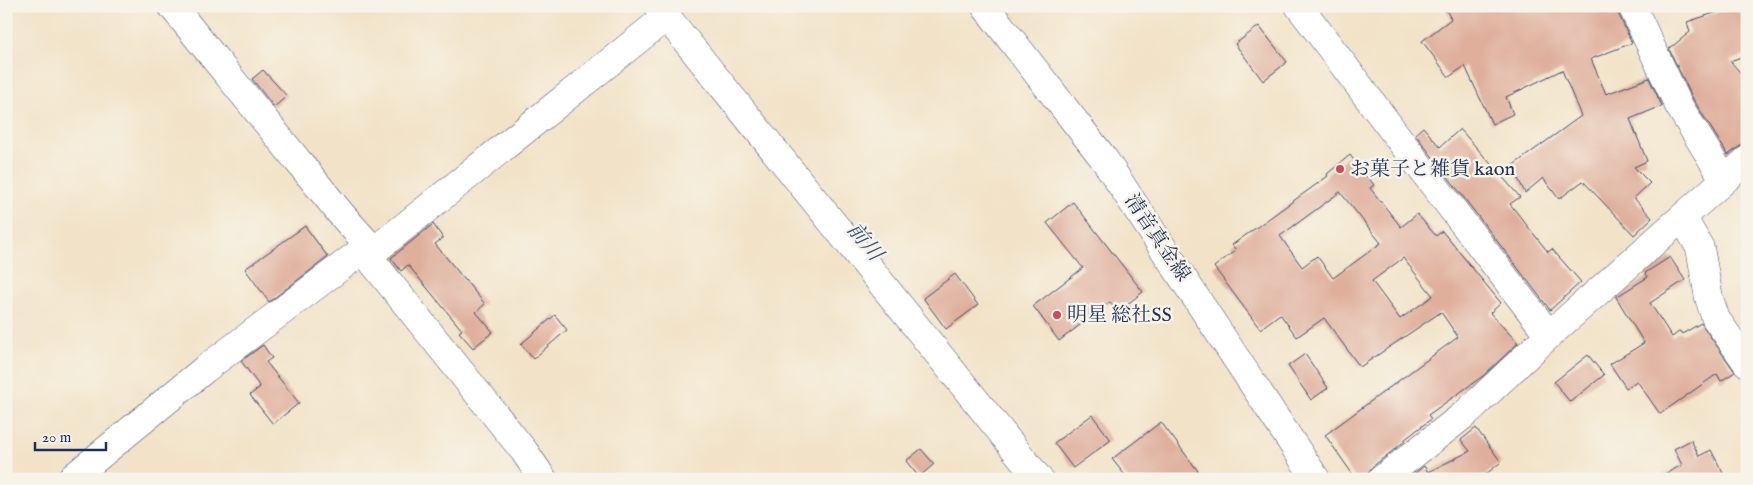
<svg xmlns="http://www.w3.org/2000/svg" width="1753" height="485" font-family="'IM FELL English','Noto Serif JP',serif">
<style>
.building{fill:#dfaf9b;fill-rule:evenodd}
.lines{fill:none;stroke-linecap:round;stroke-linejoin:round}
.street-casing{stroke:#3b4a6e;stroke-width:29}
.secondary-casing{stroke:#3b4a6e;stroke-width:29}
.street{stroke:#fff;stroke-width:28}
.secondary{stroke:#fff;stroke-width:28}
.poi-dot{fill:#d1495b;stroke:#f7f3e8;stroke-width:2}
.labels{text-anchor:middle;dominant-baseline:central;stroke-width:5;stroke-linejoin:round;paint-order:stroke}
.poi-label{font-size:20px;fill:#1b2f5e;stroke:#f7f3e8;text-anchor:start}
.street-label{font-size:20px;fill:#1b2f5e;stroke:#f7f3e8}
.water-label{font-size:21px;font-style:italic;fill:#2e5682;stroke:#f7f3e8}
</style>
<rect width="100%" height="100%" fill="#f7f3e8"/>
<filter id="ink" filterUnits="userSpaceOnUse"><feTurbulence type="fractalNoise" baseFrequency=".02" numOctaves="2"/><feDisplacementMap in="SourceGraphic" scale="10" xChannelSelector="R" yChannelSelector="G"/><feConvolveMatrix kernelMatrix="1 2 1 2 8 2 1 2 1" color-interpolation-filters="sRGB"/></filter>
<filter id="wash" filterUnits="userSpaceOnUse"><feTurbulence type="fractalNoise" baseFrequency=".0096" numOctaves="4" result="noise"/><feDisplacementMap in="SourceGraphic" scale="20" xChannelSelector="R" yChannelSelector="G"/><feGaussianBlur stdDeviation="1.12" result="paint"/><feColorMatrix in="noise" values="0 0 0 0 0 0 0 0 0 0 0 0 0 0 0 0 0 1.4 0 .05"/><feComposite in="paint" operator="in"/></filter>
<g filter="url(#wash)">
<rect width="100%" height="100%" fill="#f2e3c8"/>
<g id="blocks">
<path class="building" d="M1444,6h173l1,7 14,30 -41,16 15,35 43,-16 13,28 -32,13 17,42 -13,6 16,16 -16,15 18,20 -18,17 -51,-54 -24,18 -16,-21 -18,15 -13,-27 69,-50 -19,-46 -56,27 7,17 -21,10 -27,-58 -16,11 -27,-36 29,-22z
M1722,6h25v49l-17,6 17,19v61l-19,14 -35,-56 -24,-50 21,-17 -3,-10 36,-12z
M1259,26l28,36 -24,19 -28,-37z
M263,70l24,26 -13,11 -22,-28z
M1423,127l17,20 20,-18 60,68 -10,7 38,48 4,-3 29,33 -31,28 -135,-176z
M1350,155l24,30 -4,3 31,39 16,-13 19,22 6,-5 59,72 -11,10 28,30 -35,33 -55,39 3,4 -27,21 1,1 -33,26 -4,6 -1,6h-11l-31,-44 133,-98 -17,-25 -81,55 -36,-49 -27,19 -17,-23 -20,15 -46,-62 22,-17 -4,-5 96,-69 -1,-2zM1340,192l41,51 -48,35 -16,-22 -15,11 -22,-31zM1403,258l30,38 -33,23 -28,-38z
M1073,202l70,90 -26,20 -7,-10 -51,39 -26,-35 50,-38 -36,-45z
M433,224l10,14 -8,6 50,60 -9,8 17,20 -20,16 -14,-16 3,-2 -54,-65 -7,6 -10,-13z
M305,226l23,31 -59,45 -24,-33z
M1670,257l15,23 -35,23 22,34 8,-6 2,3 19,-11 34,49 -14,9 -4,-7 -57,40 -23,-33 -11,7 -16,-24 34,-21 -28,-46 32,-20 -3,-4z
M955,274l23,31 -32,24 -23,-31z
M555,315l12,15 -34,29 -12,-15z
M263,345l9,13 -6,4 33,41 -26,21 -23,-29 10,-8 -19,-26z
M1305,354l23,34 -17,12 -23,-34z
M1588,355l16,20 -34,27 -16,-20z
M1092,415l19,25 -38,28 -19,-25z
M1161,422l43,57h-76l-16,-20z
M1476,428l25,34 -21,17h-72l16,-13 4,6 42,-21 -9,-11z
M1691,440l8,16 12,-6 15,29h-71l27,-14 -8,-16z
M921,449l13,15 -15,13 -13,-16z"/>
</g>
</g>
<g filter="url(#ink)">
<use href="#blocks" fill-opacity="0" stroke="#3b4a6e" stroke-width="1"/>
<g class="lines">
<defs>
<path id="street" d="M172,6l169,208 33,37
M658,6l381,473
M1299,6l131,174 119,155
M1632,6l47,100 45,73
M1683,218l17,30 9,50 7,21 31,44
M363,250l161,201 19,28
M71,479l134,-110 158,-119 11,1 292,-234
M1382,479l83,-65 84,-79 198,-175"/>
<path id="secondary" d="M985,6l119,153 212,320"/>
</defs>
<use href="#street" class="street-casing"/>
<use href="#secondary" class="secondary-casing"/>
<use href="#street" class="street"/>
<use href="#secondary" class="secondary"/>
</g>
</g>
<g class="poi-dot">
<circle cx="1340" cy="169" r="5"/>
<circle cx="1057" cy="315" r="5"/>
</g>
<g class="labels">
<g class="poi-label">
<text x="1350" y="169">お菓子と雑貨 kaon</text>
<text x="1067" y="315">明星 総社SS</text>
</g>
<g class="street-label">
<text transform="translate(1157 238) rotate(56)">清音真金線</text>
</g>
<g class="water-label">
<text transform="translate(864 242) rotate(51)">前川</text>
</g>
</g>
<rect width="1753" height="485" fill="none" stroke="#f7f3e8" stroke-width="25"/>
<path d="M35 442v8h71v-8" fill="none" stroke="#1b2f5e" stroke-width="2.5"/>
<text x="42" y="442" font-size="15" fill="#1b2f5e" stroke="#f7f3e8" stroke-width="4" paint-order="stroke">20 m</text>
</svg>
